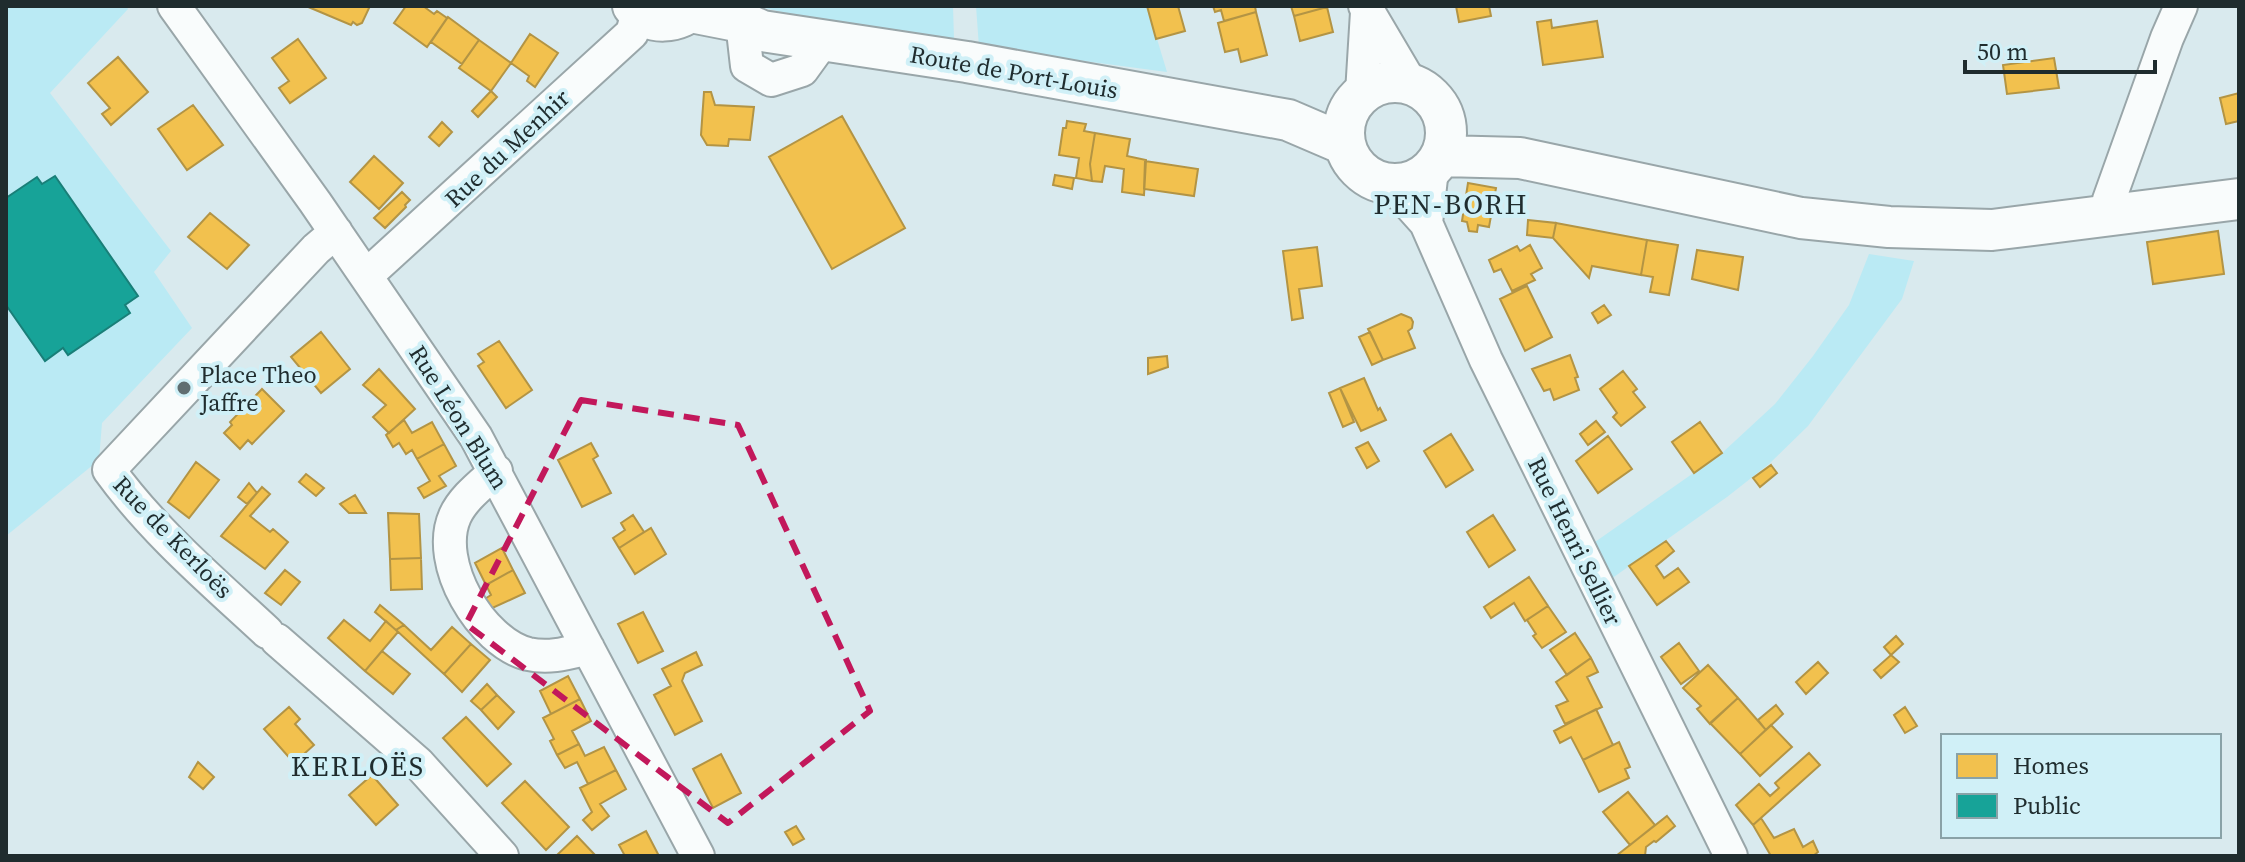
<svg xmlns="http://www.w3.org/2000/svg" width="2245" height="862" font-family="'Source Serif 4',serif">
<style>
.green{fill:#baeaf4}
.homes{fill:#f2c14e;stroke:#b39444;stroke-width:2}
.public{fill:#17a398;stroke:#197f78;stroke-width:2}
.lines{fill:none;stroke-linecap:round;stroke-linejoin:round}
.minor-casing{stroke:#99a6a9;stroke-width:36}
.major-casing{stroke:#99a6a9;stroke-width:44}
.minor{stroke:#f9fcfc;stroke-width:32}
.major{stroke:#f9fcfc;stroke-width:40}
.marked{fill:none;stroke:#c2185b;stroke-width:6;stroke-dasharray:16 10;stroke-linejoin:round}
.poi-dot{fill:#606e71;stroke:#d0f0f7;stroke-width:3}
.labels{text-anchor:middle;dominant-baseline:central;stroke-width:8;stroke-linejoin:round;paint-order:stroke}
.street-label{font-size:24px;fill:#1f2c2e;stroke:#d0f0f7}
.poi-label{font-size:24px;fill:#1f2c2e;stroke:#d0f0f7;text-anchor:start}
.quarter-label{font-size:28px;letter-spacing:2px;fill:#1f2c2e;stroke:#d0f0f7}
</style>
<rect width="100%" height="100%" fill="#d9eaee"/>
<path class="green" d="M6,6h120l2,3 -78,84 121,158 -17,21 38,56 -90,95 -3,37 -93,76z
M755,6h198l1,33 -10,9z
M976,6h171l20,66 -188,-25z
M1869,254l45,7 -12,38 -94,127 -39,38 -42,33 -116,82 -16,-37 127,-89 53,-49 38,-48 36,-51z"/>
<path class="homes" d="M306,6h64l-8,17 -5,2 -4,-3 -2,3z
M406,6h17l11,8 3,-3 10,7 -20,29 -33,-24z
M1147,6h31l7,25 -29,8z
M1213,6h42l1,6 -32,9 -3,-11 -6,2z
M1291,6h35l1,1 -33,9z
M1456,6h33l2,10 -32,6z
M1327,7l6,25 -33,9 -6,-25z
M1256,12l11,43 -26,7 -3,-13 -13,3 -7,-29z
M448,17l31,23 -17,24 -31,-22z
M1551,20l1,8 45,-7 6,36 -60,8 -6,-43z
M530,34l28,19 -23,34 -8,-6 2,-5 -18,-13z
M298,39l28,39 -36,25 -11,-15 10,-7 -17,-23z
M479,40l32,23 -20,28 -32,-23z
M118,57l30,35 -37,33 -9,-11 8,-6 -22,-25z
M2054,58l5,30 -52,6 -4,-29z
M491,91l6,6 -19,20 -6,-6z
M704,92h7l4,13 39,2 -4,33 -21,-1 -1,7 -21,-1 -6,-10z
M2239,93v28l-13,3 -6,-26z
M193,105l30,40 -36,25 -29,-41z
M842,116l63,112 -73,41 -63,-112z
M1067,121l19,3 -2,7 11,2 -5,31 2,17 -16,-3 3,-20 -20,-3 4,-27h3z
M442,122l10,10 -13,14 -10,-9z
M1095,133l35,6 -3,17 19,4 -2,35 -22,-3 2,-23 -19,-3 -3,16 -10,-1 -2,-17z
M374,156l29,27 -24,26 -29,-27z
M1145,161l53,8 -4,27 -50,-7z
M1055,175l19,3 -2,11 -19,-4z
M1468,183l28,5 -7,39 -11,-2 -1,7 -8,-1 -2,-9 -5,-1z
M402,192l8,8 -5,5 1,2 -21,21 -11,-10z
M210,213l39,32 -22,24 -39,-32z
M1528,220l28,3 -3,15 -26,-3z
M1556,223l91,17 -6,35 -49,-9 -3,12 -36,-40z
M2218,231l6,43 -71,10 -6,-42z
M1647,240l31,5 -9,50 -19,-3 3,-15 -12,-2z
M1530,245l12,23 -11,6 4,6 -23,11 -11,-22 -7,3 -5,-12 28,-14 3,5z
M1317,247l5,39 -23,3 4,29 -11,2 -9,-69z
M1697,250l46,7 -5,33 -46,-11z
M1527,286l25,51 -27,14 -25,-52z
M1604,305l7,10 -13,8 -6,-10z
M1401,314l10,4 2,4 -1,6 -4,3 7,17 -32,12 -15,-31z
M321,332l29,37 -29,24 -30,-36z
M1370,332l13,28 -11,5 -13,-28z
M499,341l33,49 -26,18 -28,-42 6,-4 -6,-8z
M1570,355l8,22 -3,1 4,12 -25,10 -4,-11 -6,2 -12,-22z
M1167,356l1,11 -20,7v-16z
M379,369l36,40 -26,24 -16,-16 13,-12 -23,-20z
M1623,371l14,18 -4,3 12,15 -24,19 -8,-9 4,-4 -17,-24z
M1364,378l14,32 2,-2 6,12 -25,11 -21,-43z
M1340,388l14,34 -11,5 -14,-34z
M262,389l22,22 -32,33 -4,-4 -8,9 -16,-16 8,-8 -2,-3z
M404,420l8,13 20,-11 12,22 -27,15 -5,-9 -6,4 -7,-11 -6,4 -7,-12z
M1596,421l9,11 -17,13 -8,-11z
M1700,422l22,31 -28,20 -22,-31z
M1451,434l22,36 -27,17 -22,-36z
M1608,436l24,33 -34,24 -22,-32z
M1368,442l11,19 -12,7 -11,-20z
M591,443l7,13 -5,3 18,34 -29,14 -24,-47z
M444,444l12,22 -17,10 7,10 -22,12 -6,-10 12,-7 -13,-22z
M196,462l23,18 -30,38 -21,-16z
M1771,465l6,8 -17,14 -7,-9z
M306,474l18,14 -8,8 -17,-14z
M249,483l8,10 -10,11 -9,-7z
M262,487l8,7 -20,22 20,16 3,-3 15,13 -23,27 -44,-33z
M355,495l11,18h-17l-9,-9z
M388,513l31,1 2,44 -31,1z
M633,515l11,17 -25,16 -6,-10 12,-8 -4,-7z
M1493,515l22,35 -26,17 -22,-35z
M651,528l15,26 -31,20 -16,-26z
M1666,541l8,10 -18,15 8,12 14,-10 11,14 -32,23 -28,-39z
M502,548l11,22 -27,15 -11,-22z
M421,558l1,31 -31,1 -1,-31z
M285,570l15,12 -19,23 -16,-12z
M513,570l12,23 -37,17 -5,-10 8,-5 -5,-10z
M1529,577l19,29 -23,15 -11,-18 -23,15 -7,-11z
M380,605l24,20 -8,5 -21,-18z
M1548,606l18,26 -24,16 -9,-12 3,-2 -9,-14z
M643,612l20,39 -25,12 -20,-39z
M344,620l26,21 16,-20 12,11 -33,39 -37,-33z
M404,625l27,25 21,-23 19,17 -27,30 -48,-44z
M1575,633l16,25 -24,17 -17,-25z
M1896,636l7,8 -12,11 -7,-8z
M1679,643l20,28 -18,13 -20,-27z
M471,644l19,16 -28,32 -18,-18z
M382,651l28,23 -17,20 -28,-23z
M696,652l6,13 -17,8 -3,8 20,40 -27,14 -21,-40 17,-9 -9,-17z
M1891,655l8,7 -18,16 -7,-8z
M1591,658l7,14 -11,5 15,30 -37,17 -9,-18 12,-5 -12,-19z
M1818,662l10,11 -22,21 -10,-12z
M1708,665l30,33 -28,26 -13,-15 4,-3 -18,-18z
M568,676l12,23 -29,15 -11,-23z
M487,684l10,11 -16,15 -10,-9z
M497,695l17,17 -16,17 -17,-19z
M1738,698l28,32 -26,24 -30,-31z
M580,699l11,22 -19,10 7,13 -22,11 -7,-14 4,-2 -11,-21z
M1776,705l7,9 -17,16 -8,-10z
M289,707l11,12 -5,5 19,21 -20,18 -30,-34z
M1905,707l12,19 -12,7 -11,-18z
M1596,709l17,36 -30,15 -12,-23 -11,6 -6,-12z
M466,717l45,47 -24,22 -44,-48z
M1771,725l21,22 -32,29 -20,-22z
M1619,742l11,25 -5,2 4,9 -30,14 -16,-32z
M579,744l6,12 19,-9 12,23 -28,14 -11,-22 -12,6 -8,-13z
M1809,753l11,12 -67,60 -17,-20 23,-21 11,12 9,-8 -4,-5z
M721,754l20,39 -28,15 -20,-39z
M198,762l16,15 -11,12 -14,-12z
M616,770l10,19 -26,15 9,12 -17,14 -9,-10 9,-8 -12,-24z
M372,775l26,30 -22,20 -27,-30z
M525,781l44,46 -23,23 -44,-47z
M1628,792l27,33 -25,20 -27,-33z
M1667,816l8,10 -19,16 -2,-1 -8,6 -1,9h-29z
M1761,818l13,20 20,-9 9,18 10,-6 5,11 -5,4h-42l-18,-31z
M796,826l8,13 -11,6 -8,-13z
M646,831l13,25h-34l-6,-11z
M577,836l19,20h-40z"/>
<path class="public" d="M55,176l83,120 -13,9 5,8 -62,42 -5,-7 -18,13 -39,-56v-107l31,-21 5,7z"/>
<g class="lines">
<defs>
<path id="minor" d="M174,6l141,196 161,235 222,419
M1365,6l46,78
M742,22l5,44 24,14 31,-10 21,-29
M1362,93l5,-81
M1392,185l34,38 60,137 245,496
M2107,215l2,-15 58,-162 14,-32
M1426,223l6,-54
M366,276l266,-243 6,-20
M496,471c-14,13 -33,27 -41,45 -21,47 26,126 73,138 22,5 40,-1 60,-6
M267,632c-55,-51 -114,-101 -158,-162l207,-221 20,-17
M277,640l141,123 84,93"/>
<path id="major" d="M633,6c14,21 48,18 63,0
M691,12l51,10 20,9 205,31 321,58 56,24
M1344 133a51 51 0 1 1 102 0a51 51 0 1 1-102 0Z
M1442,156l78,2 281,60 88,9 103,3 247,-31"/>
</defs>
<use href="#minor" class="minor-casing"/>
<use href="#major" class="major-casing"/>
<use href="#minor" class="minor"/>
<use href="#major" class="major"/>
</g>
<path class="marked" d="M581,400l157,25 132,286 -142,112 -262,-199z"/>
<circle class="poi-dot" cx="184" cy="388" r="8"/>
<g class="labels">
<g class="street-label">
<text transform="translate(1014 72) rotate(10)">Route de Port-Louis</text>
<text transform="translate(507 148) rotate(-43)">Rue du Menhir</text>
<text transform="translate(459 417) rotate(58)">Rue Léon Blum</text>
<text transform="translate(173 537) rotate(46)">Rue de Kerloës</text>
<text transform="translate(1575 541) rotate(64)">Rue Henri Sellier</text>
</g>
<g class="poi-label">
<text x="200" y="374">Place Theo<tspan x="200" dy="28">Jaffre</tspan></text>
</g>
<g class="quarter-label">
<text x="1451" y="204">PEN-BORH</text>
<text x="358" y="766">KERLOËS</text>
</g>
</g>
<rect width="2245" height="862" fill="none" stroke="#1f2c2e" stroke-width="16"/>
<rect x="1941" y="734" width="280" height="104" fill="#d0f0f7" stroke="#89a2a7" stroke-width="2"/>
<rect x="1957" y="754" width="40" height="24" fill="#f2c14e" stroke="#89a2a7" stroke-width="2"/>
<text x="2013" y="774" font-size="24" fill="#1f2c2e">Homes</text>
<rect x="1957" y="794" width="40" height="24" fill="#17a398" stroke="#89a2a7" stroke-width="2"/>
<text x="2013" y="814" font-size="24" fill="#1f2c2e">Public</text>
<path d="M1965 60v12h190v-12" fill="none" stroke="#1f2c2e" stroke-width="4"/>
<text x="1977" y="60" font-size="24" fill="#1f2c2e" stroke="#d0f0f7" stroke-width="6" paint-order="stroke">50 m</text>
</svg>
